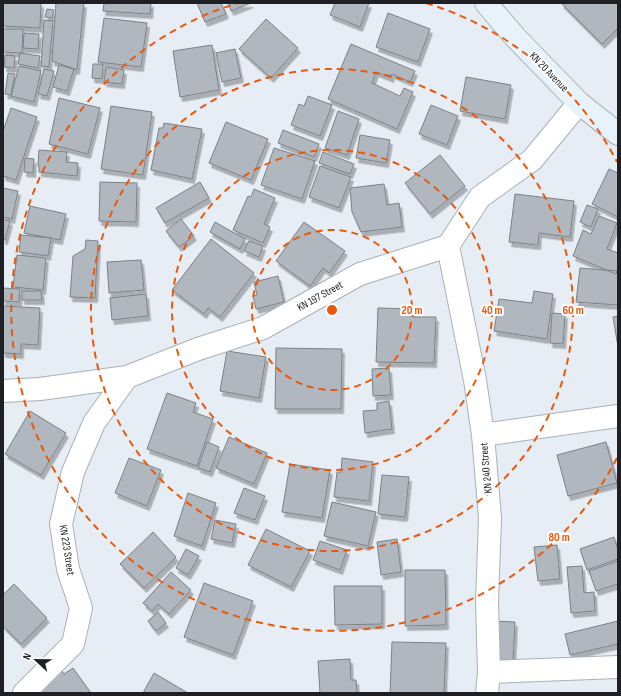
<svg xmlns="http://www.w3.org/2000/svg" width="621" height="696" font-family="'Sofia Sans Condensed',sans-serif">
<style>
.building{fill:#b1b7be;stroke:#7b8187;filter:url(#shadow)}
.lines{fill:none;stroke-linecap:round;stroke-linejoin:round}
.minor-casing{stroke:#aab1b7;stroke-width:24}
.secondary-casing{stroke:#aab1b7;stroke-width:24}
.minor{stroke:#fff;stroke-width:22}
.secondary{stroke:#e8f2fa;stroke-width:22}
.ring{fill:none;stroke:#e8590c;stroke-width:2;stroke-dasharray:7 5}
.labels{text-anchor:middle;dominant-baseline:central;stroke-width:4;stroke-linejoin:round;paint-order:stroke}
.street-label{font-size:11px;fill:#1e2023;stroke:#fff}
.centre{fill:#e8590c;stroke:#fff;stroke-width:2}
.ring-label{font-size:12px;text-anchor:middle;font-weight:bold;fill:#e8590c;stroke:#fff;stroke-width:4;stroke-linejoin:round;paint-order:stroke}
</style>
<defs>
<filter id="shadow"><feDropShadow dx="2.5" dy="4.5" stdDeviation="0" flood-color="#0004"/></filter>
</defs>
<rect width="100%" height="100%" fill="#e6edf4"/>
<path class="building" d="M3,3h38l-1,25 -37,-2z
M56,3h28l-7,67 -25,-9z
M104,3h47l-1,11 -47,-3z
M197,3h24l5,11 -21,8z
M228,3h23l-20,8z
M335,3h34l-9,24 -30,-12z
M561,3h57v25l-16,16z
M47,9l7,1 -2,8 -7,-1z
M388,13l42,16 -12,33 -42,-15z
M104,18l43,5 -6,44 -43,-5z
M266,19l32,29 -27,30 -32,-29z
M44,20l9,1 -4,46 -8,-1z
M3,29h20l-1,24 -19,-1z
M24,33l15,1 -1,15 -15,-1z
M351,44l64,27 -5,11 -18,-8 -1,4 -15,-6 -4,11 28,13 4,-8 9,4 -16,37 -69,-30z
M212,45l7,45 -39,7 -7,-46z
M235,49l6,29 -19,4 -6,-29z
M20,53l20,3 -2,12 -20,-4z
M5,55l10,1 -1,12 -10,-1z
M93,64h10l-1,15 -10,-1z
M59,65l15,4 -7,22 -14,-4z
M19,66l22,5 -7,31 -23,-6z
M106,67l18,3 -2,14 -18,-2z
M44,69l10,2 -7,25 -9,-2z
M8,73l7,1 -4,21 -6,-1z
M466,77l45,8 -6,34 -45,-8z
M308,96l24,9 -12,31 -29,-11 8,-21 5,2z
M59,98l41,10 -12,46 -39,-10z
M431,105l27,11 -11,29 -28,-11z
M111,106l41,6 -9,63 -42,-6z
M11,108l26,9 -21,63 -13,-4v-45z
M338,111l21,8 -12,36 -22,-7z
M226,122l42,17 -17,41 -42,-17z
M164,123l38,6 -10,50 -41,-9 8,-42h4z
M283,130l36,14 -5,13 -36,-14z
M360,135l30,5 -4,23 -30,-5z
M274,148l41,13 -13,38 -41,-14z
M39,150l28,2 -1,10 12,1 -1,13 -38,-4v-6h-1z
M323,152l31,12 -4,10 -31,-11z
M440,155l25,31 -35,28 -25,-31z
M25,158l9,1 -1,14 -9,-1z
M320,166l31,11 -12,31 -30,-11z
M609,169l9,4v44l-26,-13z
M100,182l37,1 -1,39 -37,-1z
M200,182l9,16 -44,25 -9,-15z
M384,184l3,21 12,-2 3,24 -41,5 -9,-20 -2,-24z
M3,188l15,3 -6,28 -9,-2z
M254,189l21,9 -11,26 6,3 -7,16 -30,-13 15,-34 3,1z
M515,194l59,7 -4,36 -31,-4 -1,12 -29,-3z
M587,205l11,4 -7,18 -11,-5z
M30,206l36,8 -6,26 -36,-7z
M599,216l18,7 -10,26 11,4v15l-2,6 -43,-18 10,-26 8,4z
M3,219l7,2 -5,19h-2z
M181,219l13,17 -15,11 -13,-16z
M215,222l30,17 -5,10 -30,-17z
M304,222l41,29 -16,22 -6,-5 -13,18 -34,-25z
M21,235l30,3 -3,18 -29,-4z
M211,239l43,34 -34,44 -12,-9 -4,6 -32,-24z
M86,240l12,1 -3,57 -25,-1 3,-41 12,-7z
M249,241l14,5 -4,11 -15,-6z
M17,255l29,3 -3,32 -30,-3z
M141,260l3,30 -35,3 -2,-31z
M580,268l38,3v34l-42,-3z
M278,276l6,26 -28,7 -3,-13 4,-1 -3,-13z
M3,288l17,1 -1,13 -16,-1z
M22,291h19l1,9h-20z
M534,291l19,3 -6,45 -53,-8 5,-32 33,4z
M146,294l2,22 -36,4 -2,-22z
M3,306l37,2 -2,37 -17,-1v10l-18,-1z
M378,308l35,1v8h23l-2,46 -58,-1z
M552,313l13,1 -2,30 -13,-1z
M618,316v31l-5,-30z
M276,348l66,1 -1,60h-66z
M227,351l39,6 -7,41 -39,-7z
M389,368l2,27 -18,1 -1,-27z
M167,393l29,10 -3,9 20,7 -16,47 -50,-17z
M389,401l3,28 -27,4 -2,-22 14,-1v-7z
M30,411l36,22 -25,42 -36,-21z
M229,437l38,16 -13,31 -38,-16z
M207,442l12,5 -9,25 -12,-4z
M606,442l11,41 -49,13 -11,-41z
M129,458l32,12 -14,36 -32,-13z
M342,458l31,4 -4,39 -35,-4 3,-25h4z
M290,464l40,6 -8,48 -40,-6z
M382,475l27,2 -4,40 -27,-3z
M244,488l21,8 -10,24 -21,-7z
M188,493l28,10 -14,43 -28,-10z
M332,502l44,10 -8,34 -44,-10z
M215,520l21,4 -4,19 -21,-4z
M266,529l44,22 -19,36 -43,-22z
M153,532l23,25 -32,31 -24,-24z
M614,537l4,13v9l-31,11 -7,-21z
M397,539l4,33 -20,3 -4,-33z
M320,541l27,9 -7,20 -27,-10z
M557,545l3,34 -22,2 -4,-34z
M186,549l13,7 -11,19 -12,-7z
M618,561v23l-22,7 -7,-20z
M582,566l2,27 10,-1 1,19 -24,2 -4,-46z
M405,570h40l1,55 -41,1z
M171,572l20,18 -22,24 -11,-10 -6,7 -9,-8z
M204,583l49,18 -20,54 -49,-18z
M14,584l33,34 -26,26 -18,-18v-31z
M334,586h48v38l-47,1z
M158,612l8,11 -10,8 -8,-10z
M496,621l19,1 -2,39 -20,-1z
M618,621v23l-48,11 -5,-21z
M392,642l54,1 -2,50h-54z
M350,659l1,21h5l1,13h-37l-2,-32z
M59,667l5,7 9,-6 18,25h-67z
M154,673l34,20h-45z"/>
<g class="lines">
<defs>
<path id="minor" d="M448,246l27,134 8,55 7,83 -3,83 2,71 -2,21
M3,391l37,-2 87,-12 71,-28 65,-21 97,-54 88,-28 32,-49 52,-37 47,-57
M483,435l135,-19
M489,672l129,-5
M24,693l49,-49 8,-36 -13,-39 -7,-45 12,-52 21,-49 33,-46"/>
<path id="secondary" d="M486,3l29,34 64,66 39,31"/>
</defs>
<use href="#minor" class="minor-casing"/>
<use href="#secondary" class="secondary-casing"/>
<use href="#minor" class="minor"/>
<use href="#secondary" class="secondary"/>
</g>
<g class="ring">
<circle cx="332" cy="310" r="80"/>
<circle cx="332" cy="310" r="160"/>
<circle cx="332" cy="310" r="241"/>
<path d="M617 458A321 321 0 1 1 238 3M426 3A321 321 0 0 1 617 162"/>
</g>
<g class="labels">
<g class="street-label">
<text transform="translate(549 72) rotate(46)">KN 20 Avenue</text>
<text transform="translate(320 296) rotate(-29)">KN 197 Street</text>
<text transform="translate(486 468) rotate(-95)">KN 240 Street</text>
<text transform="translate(67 550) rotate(81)">KN 223 Street</text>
</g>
</g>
<circle cx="332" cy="310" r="6" class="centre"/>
<g class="ring-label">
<text x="412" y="314">20 m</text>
<text x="492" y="314">40 m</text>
<text x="573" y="314">60 m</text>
<text x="559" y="541">80 m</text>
</g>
<rect width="621" height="696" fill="none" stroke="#1e2023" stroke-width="8"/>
<g transform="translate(36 660) rotate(292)" stroke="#ffffff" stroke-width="3" paint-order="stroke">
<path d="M0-3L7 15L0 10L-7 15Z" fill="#1e2023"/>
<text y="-6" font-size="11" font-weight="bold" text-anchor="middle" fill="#1e2023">N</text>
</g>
</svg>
